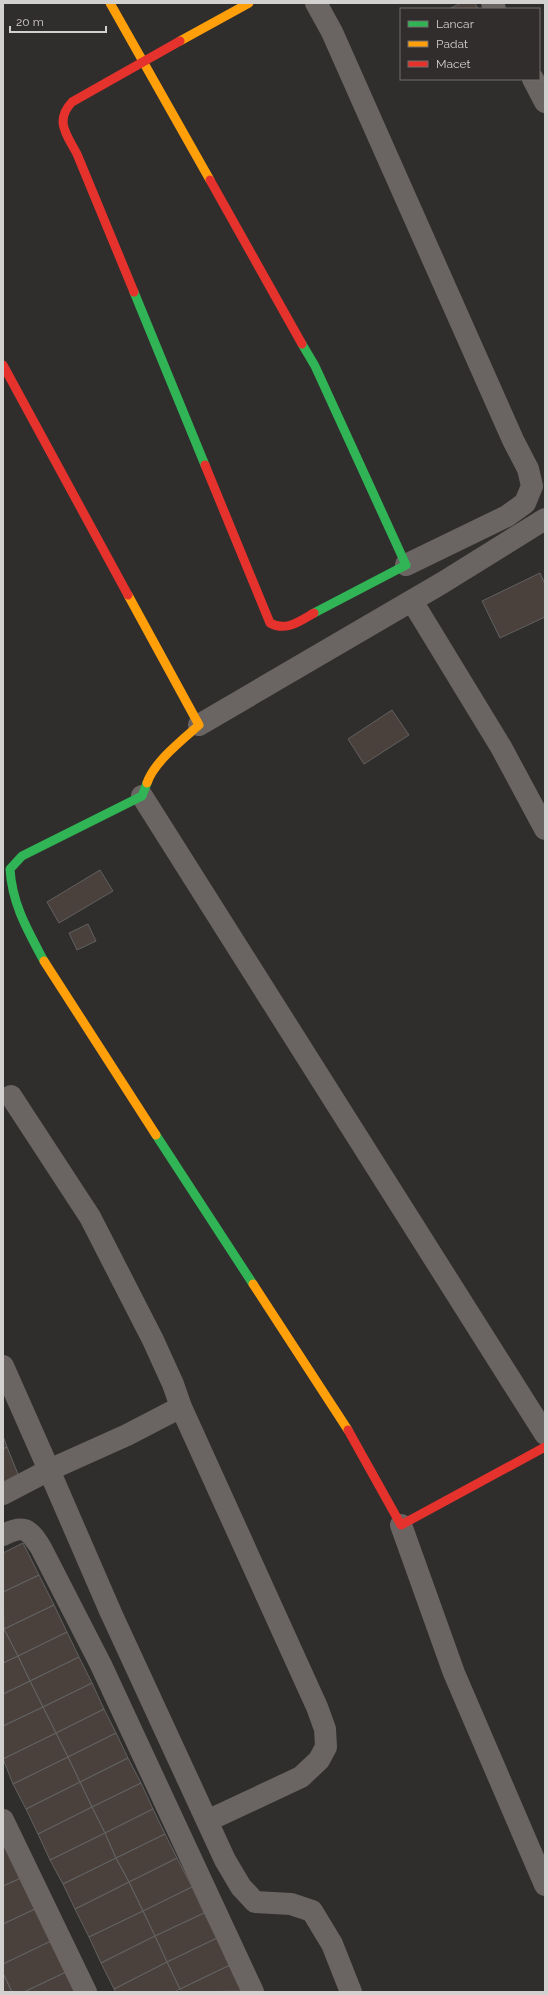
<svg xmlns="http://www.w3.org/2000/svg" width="548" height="1995" font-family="Raleway,sans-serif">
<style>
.building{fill:#4a413c;stroke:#616060}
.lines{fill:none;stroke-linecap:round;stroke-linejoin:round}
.street{stroke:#6a6462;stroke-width:22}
.fast{stroke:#30b455;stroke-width:9}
.slow{stroke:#ff9f0a;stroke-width:9}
.jam{stroke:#e5322d;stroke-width:9}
</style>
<rect width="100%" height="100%" fill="#2f2e2d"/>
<path class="building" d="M461,3h14l3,6h-29z
M540,573l5,11v33l-45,21 -18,-37z
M392,710l17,25 -45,29 -16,-25z
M100,870l13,21 -54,32 -12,-21z
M88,924l8,17 -19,9 -8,-17z
M3,1436l4,11 -4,2z
M7,1447l13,32 -17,6v-36z
M23,1543l16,32 -36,17v-39z
M39,1575l15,30 -50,24 -1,-37z
M54,1605l13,27 -49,24 -14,-27z
M3,1629h1l14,27 -15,7z
M67,1632l12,25 -49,24 -12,-25z
M18,1656l12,25 -27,13v-31z
M79,1657l13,26 -49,24 -13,-26z
M30,1681l13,26 -40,19v-32z
M92,1683l12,26 -48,24 -13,-26z
M43,1707l13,26 -53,26v-33z
M104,1709l12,24 -48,24 -12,-24z
M56,1733l12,24 -55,27 -10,-25z
M116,1733l12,25 -48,24 -12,-25z
M68,1757l12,25 -54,27 -13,-25z
M128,1758l13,25 -49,24 -12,-25z
M80,1782l12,25 -54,27 -12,-25z
M141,1783l12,26 -48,24 -13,-26z
M92,1807l13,26 -55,27 -12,-26z
M153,1809l12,25 -49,24 -11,-25z
M105,1833l11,25 -53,26 -13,-24z
M165,1834l12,24 -48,24 -13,-24z
M6,1846l15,32 -18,8v-39z
M116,1858l13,24 -54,27 -12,-25z
M177,1858l15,29 -49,24 -14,-29z
M21,1878l14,31 -32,15v-38z
M129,1882l14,29 -54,26 -14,-28z
M192,1887l12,26 -49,23 -12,-25z
M35,1909l16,32 -48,23v-40z
M143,1911l12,25 -54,27 -12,-26z
M204,1913l13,25 -50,24 -12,-26z
M155,1936l12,26 -53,27 -13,-26z
M217,1938l13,27 -50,24 -13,-27z
M51,1941l15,31 -42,20h-12l-9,-19v-9z
M167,1962l13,27 -6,3h-59l-1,-3z
M230,1965l12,26 -60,1 -2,-3z
M66,1972l9,20h-51z
M3,1973l9,19h-9z"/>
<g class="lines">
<path class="street" d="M316,3l16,29 181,408 15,29 4,17 -7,17 -18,13 -101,49
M492,3l3,6
M533,79l12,23
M412,601l89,146 44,82
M199,725l243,-142 103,-64
M142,796l403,638
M11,1096l79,121 63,123 20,44 8,23 -54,28 -78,35 62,143 114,247 16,27 14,15 36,2 21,7 20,33 19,48
M3,1366l46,104 -46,24
M181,1407l136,300 8,22 1,18 -7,13 -18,17 -94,44
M401,1525l53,148 91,212
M3,1535c21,-11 26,-6 38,13l60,117 152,327
M3,1820l83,172"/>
<path class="fast" d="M134,292l71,173
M302,344l13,22 91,199 -92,48
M44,961c-16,-30 -32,-57 -34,-92l12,-13 120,-60 5,-13
M156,1135l97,149"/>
<path class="slow" d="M110,3l100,177
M180,41l69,-38
M128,595l71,130c-17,15 -45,37 -52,58
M44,961l112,174
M253,1284l95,146"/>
<path class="jam" d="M210,180l92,164
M134,292l-57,-138c-10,-19 -23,-33 -5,-52l108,-61
M3,365l125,230
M205,465l65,158c16,9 30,-2 44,-10
M348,1430l53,95 144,-78"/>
</g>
<rect width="548" height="1995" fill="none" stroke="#d2d1cf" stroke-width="8"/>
<rect x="400" y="8" width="140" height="72" fill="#302d2c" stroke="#716f6d"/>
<rect x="408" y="21" width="20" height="6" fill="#30b455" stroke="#716f6d"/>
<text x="436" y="28" font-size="12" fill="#d2d1cf">Lancar</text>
<rect x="408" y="41" width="20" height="6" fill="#ff9f0a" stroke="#716f6d"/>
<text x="436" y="48" font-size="12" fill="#d2d1cf">Padat</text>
<rect x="408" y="61" width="20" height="6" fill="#e5322d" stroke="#716f6d"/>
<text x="436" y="68" font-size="12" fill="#d2d1cf">Macet</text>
<path d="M10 26v6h96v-6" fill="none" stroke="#d2d1cf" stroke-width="2"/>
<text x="16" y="26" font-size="12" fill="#d2d1cf" stroke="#302d2c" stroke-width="3" paint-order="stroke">20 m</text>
</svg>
